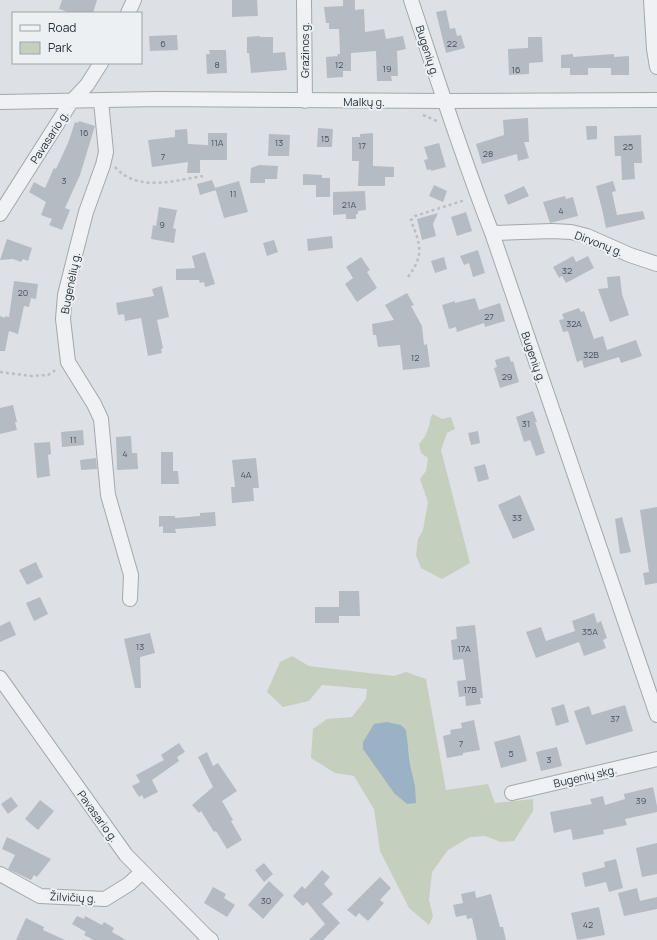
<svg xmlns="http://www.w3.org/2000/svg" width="657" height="940" font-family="Manrope,sans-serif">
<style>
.green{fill:#c4cfbe;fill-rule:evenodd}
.water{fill:#9ab2c3}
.building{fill:#b4bbc2}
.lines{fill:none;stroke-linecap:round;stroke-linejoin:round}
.minor-casing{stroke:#a3a8ae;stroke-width:16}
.path{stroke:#bbbfc4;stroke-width:2.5;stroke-dasharray:3 3;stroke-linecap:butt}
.minor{stroke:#eff1f4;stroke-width:14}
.labels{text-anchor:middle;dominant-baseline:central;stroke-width:4;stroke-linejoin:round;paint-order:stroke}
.number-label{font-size:9px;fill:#4a535c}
.street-label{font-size:11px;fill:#27303a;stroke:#ecf0f3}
</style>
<rect width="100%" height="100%" fill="#dde1e5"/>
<path class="green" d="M433,414l9,5 9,-2 4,12 -8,4 -6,17 29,113 -28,16 -21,-11 -5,-13 2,-16 5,-9 5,-28 -8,-23 6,-8 2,-13 -7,-5 -2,-9c5,-5 8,-11 10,-18 2,-5 0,-8 4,-12z
M292,656l17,10 85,10 12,-4 20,7 20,111 42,-6 7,19 38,-4v12l-19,30 -13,1 -16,-6 -15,1 -22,13 -16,22 -3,28 4,16 -4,9 -20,-17 -29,-57 -6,-42 -20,-33 -19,-3 -24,-15 2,-29 14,-10 25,-2 14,-18 1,-10 -45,-4 -13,16 -26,6 -16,-15 13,-30zM409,750l1,14 5,22 -21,7 -14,-21z"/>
<path class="water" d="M387,722l14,3 5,5 4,34 5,22 1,17 -9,1 -13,-11 -31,-44v-7l11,-18z"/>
<path class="building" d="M62,0h35l-4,13h-22l-12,-4z
M232,0h25l1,16 -26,1z
M343,0h12v10l9,-1 1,23 19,-3 2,10 17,-3 3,13 -9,2 1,25h-7l1,5h-15l-1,-30 -25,2v18h-8v6l-16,1 -1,-21 12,-1 -1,-2h3l-1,-25h-10v-6h-3l-2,-16 19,-1z
M446,10l4,19 5,-1 2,8 4,-1 4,13 -19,5 -10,-41z
M177,35l1,15 -28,1 -1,-15z
M260,36v1h13v16l12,-1 2,18 -36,3 -2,-20h-2v-16z
M528,37h14l1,25 -14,1v11l-20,1 -1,-26 20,-1z
M209,50h17l1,23 -20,1 -1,-20h4z
M573,54v3l41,-3v3l15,-1v19h-18v-7h-23v7h-18v-7h-9v-13z
M528,118l1,24h-5l5,16 -11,3 -1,-7 -35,10 -6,-20 28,-9 -1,-15z
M79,121l16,5 -15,49 -15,33 5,2 -8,20 -13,-5 3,-6 -11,-4 5,-13 -17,-10 5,-10 11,6 9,-20 2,1 12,-26 7,-21 3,1z
M586,126h11v13l-10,1z
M318,128l15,1 -1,18h-15z
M187,129l1,15 20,1v-12h19v27h-27v13h-13l1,-11 -36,5 -4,-27 27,-3v-7z
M373,133v33l21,1v10h-9v9h-27l1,-25h-7v-24h8v-3z
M269,134l21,1 -1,21h-21z
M641,135l1,28h-8l1,16 -13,1 -1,-24h-6l-1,-20z
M439,143l7,24 -15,4v-2l-4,1 -3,-10 4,-1 -4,-12z
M259,165l19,1 -1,13h-12v4h-15l1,-15z
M303,174l19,1v3h8v19h-14v-12h-13z
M212,180l4,10 -16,5 -3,-11z
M239,181l9,31 -24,6 -9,-30z
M613,181l3,10 -4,1 5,23 26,-4 2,8 -39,9 -4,-19 -6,-23z
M434,185l13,6 -4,11 -14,-6z
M524,186l5,10 -21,9 -4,-10z
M365,191l1,19 -8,1v3h-2v5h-10v-5l-13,1v-23z
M565,196l1,3 7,-2 5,19 -28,7 -7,-21z
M159,207l18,3 -4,18 3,1 -2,14 -23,-4 2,-14 3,1z
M466,212l6,19 -15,5 -6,-19z
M438,213l-5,11 3,12 -14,4 -5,-21z
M332,236l1,12 -25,3 -1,-12z
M7,239l25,9 -4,13 -5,-2 -2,3 -8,-3 -13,1z
M274,240l4,12 -11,4 -4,-13z
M478,250l7,23 -12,4 -4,-14 -5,2 -4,-9z
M205,252l10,32 -10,3 -1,-5 -4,1 -1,-3h-23v-11l19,-1 -3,-12z
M573,256l3,6 12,-6 6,12 -28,15 -4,-7 -3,2 -6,-11z
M361,257l9,13 -3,2 10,16 -20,14 -12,-18 8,-6 -7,-11z
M444,257l3,12 -12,4 -4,-12z
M620,276l2,18 7,21 -19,7 -12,-33 10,-1 -1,-11z
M14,281l24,3 -2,15 -5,-1 -2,9 -5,-1 -6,28 -9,-3 -4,20h-5v-35l5,2v-2l4,1z
M162,286l7,31 -12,3 6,28 -2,1 1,4 -14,3 -7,-38 -16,3 -1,-7 -6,1 -2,-12 38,-7 -2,-7z
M407,293l7,12 -3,1 11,20 2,19 3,-1 3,23 -27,3 -3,-25 -22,2 -2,-12h-3l-1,-11 22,-4 -9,-15z
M475,298l4,12 21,-7 5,18 -20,6 -1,-4 -27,9 -1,-5 -7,2 -7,-24 13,-4v2z
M579,308l2,4 3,-1 10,28 9,-3 4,14 29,-10 6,16 -21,7 -2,-6 -35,11 -2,-8 -5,2 -9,-31 -5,1 -4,-12 5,-1 -2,-5z
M509,356l2,6 2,-1 6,21 -19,6 -6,-20 3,-1 -2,-7z
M13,405l4,17h-2l2,8 -17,4v-26z
M533,411l4,11h-2l10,31 -9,3 -6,-16 -6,2 -8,-25z
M83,430l1,15 -22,2 -1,-15z
M478,431l2,12 -9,2 -3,-12z
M131,436l1,17h5l1,16 -21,1 -1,-33z
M50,442l1,12 -3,1 2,21 -13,2 -3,-35z
M161,452h12v19h5l1,13h-18z
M96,458l1,11 -16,1 -1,-10z
M256,458l3,30h-6l1,13 -22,2 -1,-16h4l-3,-27z
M485,464l4,15 -11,3 -4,-15z
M520,495l15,35 -22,9 -15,-34z
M657,507v76l-12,2 -2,-12 6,-1 -9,-62z
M215,512l1,14 -41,3 1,4h-13v-7l-4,1v-11h16v2l25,-2v-3z
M622,517l9,35 -11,2 -5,-35z
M36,562l7,15 -16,8 -8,-15z
M339,591h20l1,25h-21z
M40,597l8,17 -14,7 -8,-18z
M315,607h24v16h-24z
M594,613l3,10 4,-2 6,17 -4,2 3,8 -22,8 -5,-14 -43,16 -10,-26 15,-5 5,14 29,-10 -3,-10z
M10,621l6,14 -16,7v-16z
M475,625l8,73h-3l1,6 -15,2 -1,-10 -6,1 -2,-16 9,-1 -3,-21 -10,1 -2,-20 6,-1 -1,-12z
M150,633l5,20 -15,4 1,31h-6l-11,-49z
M564,704l5,18 -13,4 -5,-18z
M625,705l8,26 -47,14 -12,-34 15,-5 3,9z
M474,720l6,30 -17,3v2l-16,3 -4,-22 8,-2 -1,-4 12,-2 -1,-5z
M520,735l7,26 -26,7 -7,-26z
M179,743l6,9 -8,5 2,4 -27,19 6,12 -14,7 -2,-4 -3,2 -7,-11 8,-4 -4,-7 28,-15 -3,-5z
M557,747l5,19 -21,5 -5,-19z
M207,752l6,14 5,-3 19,28 -15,10 11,19 -2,1 11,19 -15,9 -11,-18 -2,1 -13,-21 -2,2 -7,-8 21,-18 -15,-30z
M653,787l4,19v6l-32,7 2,6 -24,5 1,4 -31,6 -2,-11 -17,4 -4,-21 42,-8 -2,-5 13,-3 2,9 20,-6 -1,-5z
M11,797l7,9 -10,8 -7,-10z
M40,800l14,11 -16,19 -13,-11z
M7,837l44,22 -14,18 -3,-2 -3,5 -23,-11 7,-14 -13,-6z
M657,843v31l-15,3 -6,-29z
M616,859l7,29 -14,4 -3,-10 -21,5 -3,-14 23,-6 -1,-5z
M264,863l9,11 -9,8 -9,-12z
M322,870l8,7 -6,7 9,10 -11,10 18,19 -17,17h-14l16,-16 -18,-22 -4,4 -10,-10 9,-10 3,3z
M380,877l11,11 -11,12 4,3 -16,18 -9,-8 -3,4 -9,-7z
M269,881l15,14 -21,24 -15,-14z
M213,887l13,7 -2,4 11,7 -8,12 -23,-14z
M637,888l3,13 17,-4v12l-33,7 -6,-23z
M475,891l1,7 15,-4 9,33h3l3,13h-29l-5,-22 -5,1 -1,-4 -10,2 -3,-12 10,-2 -2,-9z
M599,907l6,28 -28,5 -6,-27z
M77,916l7,3 1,-3 17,9 2,-3 10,6 -2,4 14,8h-32l-10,-5 2,-3 -14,-8z
M26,918l18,9 -1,3 22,10h-49z"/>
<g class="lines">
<defs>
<path id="minor" d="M304,0l1,101
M411,0c26,78 51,157 81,233l165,482
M651,0l3,49 3,18
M128,13l6,-13
M101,101l5,51 -3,13 -17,47 -10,39 -11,44 -2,24 5,43 26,42 7,15 7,76 23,80 -1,24
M0,102l158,-3 286,2 213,-1
M0,214l71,-112 16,-17 14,-22
M492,233l60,-2 19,1 16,4 43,19 27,9
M0,678l126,177 80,81 5,4
M512,793l145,-34
M0,874l40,22 65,3 24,-15 13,-12"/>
</defs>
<use href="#minor" class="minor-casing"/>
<path class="path" d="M423,115l16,7
M115,167c23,26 60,13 89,9
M408,277c17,-23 12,-32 3,-57l4,-4 50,-16
M0,372l31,4 17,-1 9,-6"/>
<use href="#minor" class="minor"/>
</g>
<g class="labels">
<g class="number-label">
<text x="163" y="43">6</text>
<text x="452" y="43">22</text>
<text x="217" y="64">8</text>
<text x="339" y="64">12</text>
<text x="387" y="68">19</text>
<text x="516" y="69">16</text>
<text x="84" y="132">16</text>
<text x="325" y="138">15</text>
<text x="217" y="142">11A</text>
<text x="279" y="142">13</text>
<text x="362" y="145">17</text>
<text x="628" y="146">25</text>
<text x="488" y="153">28</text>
<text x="163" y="156">7</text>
<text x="64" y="180">3</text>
<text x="233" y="193">11</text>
<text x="349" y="204">21A</text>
<text x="561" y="210">4</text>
<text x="162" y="224">9</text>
<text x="567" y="270">32</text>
<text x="23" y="292">20</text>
<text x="489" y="316">27</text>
<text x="574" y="323">32A</text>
<text x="591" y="354">32B</text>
<text x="415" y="357">12</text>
<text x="507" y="376">29</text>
<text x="526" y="423">31</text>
<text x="73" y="439">11</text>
<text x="125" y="453">4</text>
<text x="246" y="474">4A</text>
<text x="517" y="517">33</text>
<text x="590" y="631">35A</text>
<text x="140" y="646">13</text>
<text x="464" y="648">17A</text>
<text x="470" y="689">17B</text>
<text x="615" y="718">37</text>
<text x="461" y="743">7</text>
<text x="511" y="753">5</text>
<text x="549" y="759">3</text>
<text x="641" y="800">39</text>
<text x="266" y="900">30</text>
<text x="588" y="924">42</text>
</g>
<g class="street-label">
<text transform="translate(304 50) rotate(-90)">Gražinos g.</text>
<text transform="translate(428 51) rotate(72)">Bugenių g.</text>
<text x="364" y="101">Malkų g.</text>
<text transform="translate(49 137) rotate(-57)">Pavasario g.</text>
<text transform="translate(599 243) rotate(21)">Dirvonų g.</text>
<text transform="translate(70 283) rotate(-79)">Bugenėlių g.</text>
<text transform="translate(534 357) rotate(71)">Bugenių g.</text>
<text transform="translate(585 776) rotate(-13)">Bugenių skg.</text>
<text transform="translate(98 816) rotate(54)">Pavasario g.</text>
<text transform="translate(73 897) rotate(3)">Žilvičių g.</text>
</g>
</g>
<rect x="12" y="12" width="130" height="52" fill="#ecf0f3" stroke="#9da3a9"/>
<rect x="20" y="25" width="20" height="6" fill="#eff1f4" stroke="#9da3a9"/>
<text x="48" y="32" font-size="12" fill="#27303a">Road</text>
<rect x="20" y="42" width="20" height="12" fill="#c4cfbe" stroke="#9da3a9"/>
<text x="48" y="52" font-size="12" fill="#27303a">Park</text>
</svg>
